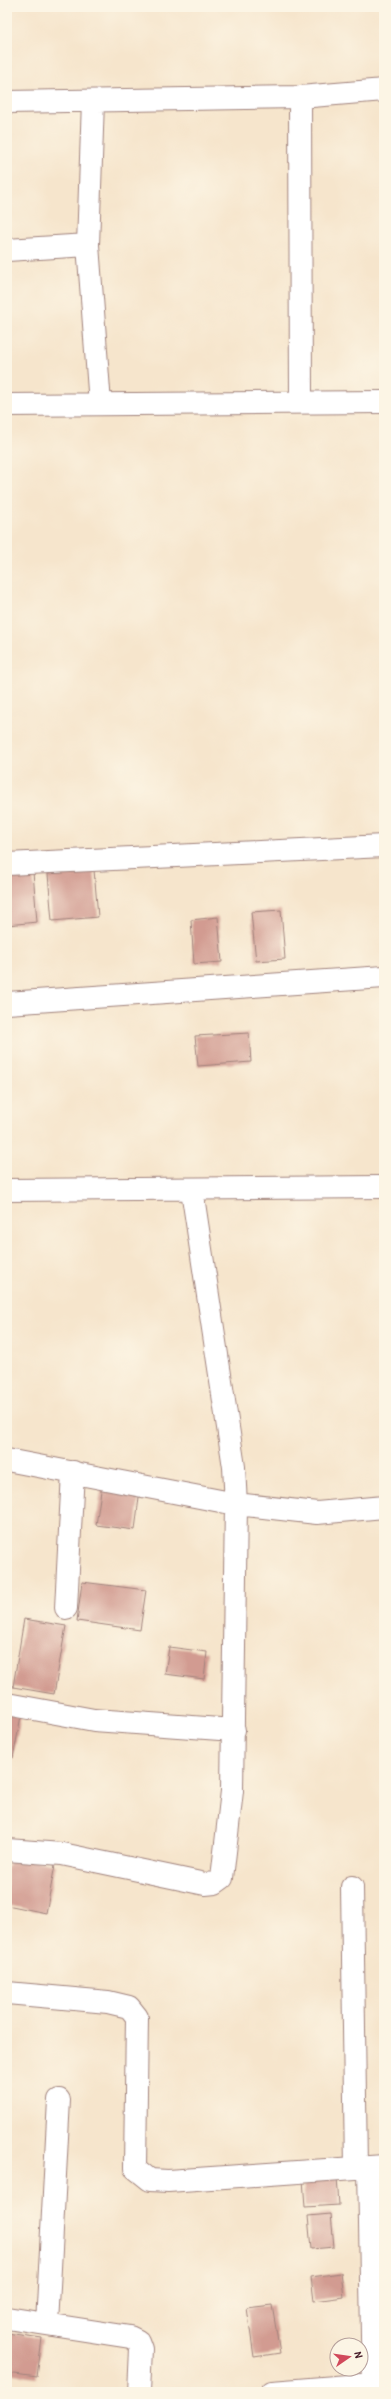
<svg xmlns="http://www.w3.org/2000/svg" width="391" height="2399" font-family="'Patrick Hand',sans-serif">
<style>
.building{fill:#d29b91}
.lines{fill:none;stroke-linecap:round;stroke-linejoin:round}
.street-casing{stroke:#a0827c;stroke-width:24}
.street{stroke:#fff;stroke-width:22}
</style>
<rect width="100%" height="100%" fill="#fcf5e5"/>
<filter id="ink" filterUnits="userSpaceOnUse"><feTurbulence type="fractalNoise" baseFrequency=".025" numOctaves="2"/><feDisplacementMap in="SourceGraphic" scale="8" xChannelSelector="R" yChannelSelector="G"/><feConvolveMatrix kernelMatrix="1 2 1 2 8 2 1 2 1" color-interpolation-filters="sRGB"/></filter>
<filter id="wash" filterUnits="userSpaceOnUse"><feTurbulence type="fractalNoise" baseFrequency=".012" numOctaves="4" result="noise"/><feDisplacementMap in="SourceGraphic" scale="16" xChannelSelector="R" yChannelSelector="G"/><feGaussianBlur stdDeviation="0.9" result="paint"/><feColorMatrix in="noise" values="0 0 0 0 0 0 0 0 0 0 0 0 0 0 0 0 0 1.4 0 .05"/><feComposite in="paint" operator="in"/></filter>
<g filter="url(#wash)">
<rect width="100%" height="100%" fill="#f6e5cc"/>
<g id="blocks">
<path class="building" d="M94,870l4,47 -46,4 -4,-47z
M33,872l4,50 -30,3v-50z
M281,910l4,49 -29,2 -5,-49z
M218,917l4,45 -28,2 -3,-44z
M249,1033l2,29 -53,4 -3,-30z
M102,1484l38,5 -5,41 -39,-5z
M82,1582l64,8 -6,40 -63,-9z
M24,1619l42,7 -12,68 -41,-7z
M169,1647l38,5 -3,27 -39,-5z
M7,1713l14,3 -8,42 -6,-1z
M10,1856l45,9 -9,48 -39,-8v-35z
M337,2177l2,28 -34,2 -2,-28z
M331,2214l3,33 -23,2 -3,-33z
M341,2273l3,24 -30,4 -3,-24z
M272,2305l8,48 -26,4 -7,-49z
M7,2333l35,5 -5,39 -30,-4z"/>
</g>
</g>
<g filter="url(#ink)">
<use href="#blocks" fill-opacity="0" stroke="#a0827c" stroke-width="1"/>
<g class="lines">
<defs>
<path id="street" d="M300,97l1,305
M93,101l-5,144 12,159
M7,102l293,-5 84,-7
M7,250l81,-5
M7,405l377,-3
M7,864l377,-18
M7,1003l377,-26
M7,1190l377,-3
M7,1460l229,44 81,9 67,-6
M66,1608l7,-136
M7,1704l87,16 140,10
M7,1850l55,4 143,30 10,-1 7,-5 10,-87 4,-287 -2,-37 -42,-277
M352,1887l4,281
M7,1993l101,9 21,5 8,10 -2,151 15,12 18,1 216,-15
M369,2167l4,225
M7,2318l123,19 8,4 3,8 -2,43
M47,2324l12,-224
M272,2392l101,-8"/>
</defs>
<use href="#street" class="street-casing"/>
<use href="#street" class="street"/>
</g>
</g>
<rect width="391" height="2399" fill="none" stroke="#fcf5e5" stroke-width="24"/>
<g transform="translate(349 2357) rotate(77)"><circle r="19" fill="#fcf5e5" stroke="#b59f9b"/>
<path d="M0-3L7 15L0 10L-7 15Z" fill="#d1495b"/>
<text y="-6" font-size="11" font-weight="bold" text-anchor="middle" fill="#4a1f2b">N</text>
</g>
</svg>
